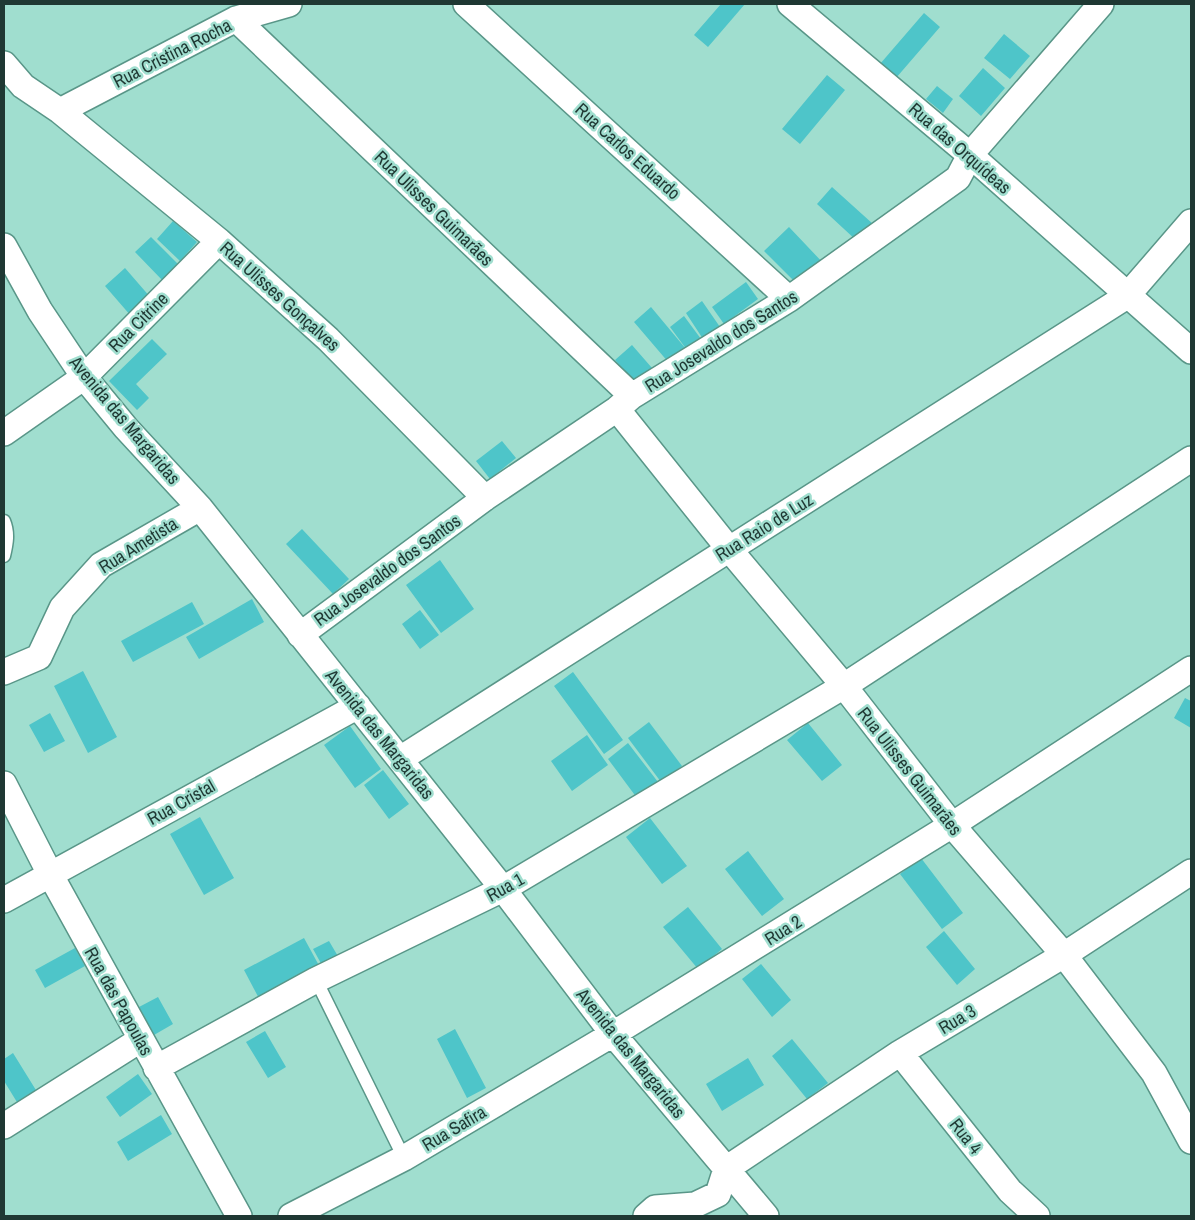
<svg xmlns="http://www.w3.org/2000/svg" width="1195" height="1220" font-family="'Archivo Narrow',sans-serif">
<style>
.building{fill:#4ec5c9}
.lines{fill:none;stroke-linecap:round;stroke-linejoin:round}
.lane-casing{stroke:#599688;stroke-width:15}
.street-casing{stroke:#599688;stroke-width:28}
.lane{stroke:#fff;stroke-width:12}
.street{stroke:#fff;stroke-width:25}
.labels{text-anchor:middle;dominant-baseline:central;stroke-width:5;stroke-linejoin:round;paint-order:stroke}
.street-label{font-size:18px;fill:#1f3833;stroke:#a0decf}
</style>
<rect width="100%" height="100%" fill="#a0decf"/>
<path class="building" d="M721,4h24l-37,43 -14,-12z
M924,13l16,14 -44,51 -16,-14z
M1004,34l26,22 -20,23 -26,-21z
M983,68l22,20 -24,28 -22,-20z
M827,75l18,15 -45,54 -18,-15z
M937,86l16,13 -10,14 -17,-14z
M832,187l41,37 -16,17 -40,-37z
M173,221l24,21 -17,19 -23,-22z
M789,227l36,38 -31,16 -30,-30z
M151,237l29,29 -16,16 -29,-30z
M125,268l26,30 -20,18 -26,-30z
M746,282l12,17 -34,25 -12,-17z
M702,301l18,26 -17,12 -17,-26z
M651,307l35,42 -17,14 -35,-41z
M684,316l17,23 -14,11 -17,-23z
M152,339l15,15 -31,30 13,14 -12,12 -28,-29z
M632,345l20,23 -17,15 -20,-23z
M502,441l14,17 -26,21 -14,-18z
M302,529l47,50 -16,15 -47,-50z
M440,560l34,49 -33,24 -35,-48z
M252,599l12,23 -65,37 -13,-22z
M192,602l12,22 -71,38 -12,-21z
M420,610l19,25 -19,14 -18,-25z
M83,671l34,66 -29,16 -34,-67z
M573,672l50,68 -19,14 -50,-68z
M1185,698l6,3v27l-17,-10z
M50,713l15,28 -21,11 -15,-27z
M649,722l33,44 -21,16 -33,-44z
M808,723l34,42 -20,16 -35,-41z
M350,726l31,43 -26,19 -31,-43z
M587,735l21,30 -36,26 -21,-30z
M628,743l30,39 -21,16 -29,-39z
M383,770l26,34 -20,15 -25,-34z
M200,817l34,61 -30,17 -34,-61z
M650,818l37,48 -25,18 -36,-47z
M748,851l36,48 -22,17 -37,-47z
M921,858l42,55 -21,16 -42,-55z
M688,907l34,42 -24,20 -35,-42z
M944,931l31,38 -18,16 -31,-38z
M304,938l18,33 -60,33 -18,-34z
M329,941l10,17 -16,9 -10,-18z
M75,948l10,18 -40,22 -10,-18z
M761,964l30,36 -19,17 -30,-38z
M158,997l15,27 -19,11 -15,-28z
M455,1029l31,59 -19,10 -30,-59z
M265,1031l21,36 -18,11 -22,-36z
M792,1039l36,44 -21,16 -35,-43z
M13,1053l26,42 -19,12 -16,-26v-22z
M748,1058l16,27 -42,26 -16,-27z
M138,1074l14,20 -32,23 -14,-20z
M161,1115l11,19 -44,27 -11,-19z"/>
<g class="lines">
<defs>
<path id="lane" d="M4,521c5,12 3,22 0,35
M316,980l88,178"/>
<path id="street" d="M466,4l323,295
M790,4l180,151 221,196
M236,19l396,377
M4,64l19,22 37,25 159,130 109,98 157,159
M60,111l176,-92 53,-15
M4,246l36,65 44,66 42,51 74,80 303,381 110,145 153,182
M617,409l112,140 115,137 108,139 112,130 90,118 37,68
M4,433l80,-56 135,-136
M300,635l185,-137 132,-89 15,-13 157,-97 169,-121 12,-23 131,-151
M4,672l35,-15 23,-49 39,-43 99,-57
M400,759l727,-463 64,-74
M4,784l46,90 189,342
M4,900l354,-194
M900,1053l110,138 27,25
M156,1068l160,-88 187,-91 341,-203 347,-227
M4,1126l136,-86
M291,1216l113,-58 209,-124 339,-209 239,-156
M646,1216l9,-8 40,-3 23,-11 8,-25 174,-116 164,-98 127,-83"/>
</defs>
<use href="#lane" class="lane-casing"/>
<use href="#street" class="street-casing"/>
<use href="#lane" class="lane"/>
<use href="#street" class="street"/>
</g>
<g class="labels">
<g class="street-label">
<text transform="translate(172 53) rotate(-27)">Rua Cristina Rocha</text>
<text transform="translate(960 148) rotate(41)">Rua das Orquídeas</text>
<text transform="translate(628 151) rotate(42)">Rua Carlos Eduardo</text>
<text transform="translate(434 208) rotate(44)">Rua Ulisses Guimarães</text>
<text transform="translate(280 296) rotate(42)">Rua Ulisses Gonçalves</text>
<text transform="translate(138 322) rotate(-45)">Rua Citrine</text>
<text transform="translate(721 341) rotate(-32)">Rua Josevaldo dos Santos</text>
<text transform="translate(125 420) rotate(50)">Avenida das Margaridas</text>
<text transform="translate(764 527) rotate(-32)">Rua Raio de Luz</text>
<text transform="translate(138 545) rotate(-32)">Rua Ametista</text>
<text transform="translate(387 570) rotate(-36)">Rua Josevaldo dos Santos</text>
<text transform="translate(380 734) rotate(51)">Avenida das Margaridas</text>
<text transform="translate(910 771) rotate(52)">Rua Ulisses Guimarães</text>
<text transform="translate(181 802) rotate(-29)">Rua Cristal</text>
<text transform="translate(505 887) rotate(-29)">Rua 1</text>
<text transform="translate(783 930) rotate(-32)">Rua 2</text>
<text transform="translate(119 1001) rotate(61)">Rua das Papoulas</text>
<text transform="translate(957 1019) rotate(-31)">Rua 3</text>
<text transform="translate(631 1053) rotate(51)">Avenida das Margaridas</text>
<text transform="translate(454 1128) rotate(-31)">Rua Safira</text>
<text transform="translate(966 1136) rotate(52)">Rua 4</text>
</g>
</g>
<rect width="1195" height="1220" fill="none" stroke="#1f3833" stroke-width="10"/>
</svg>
